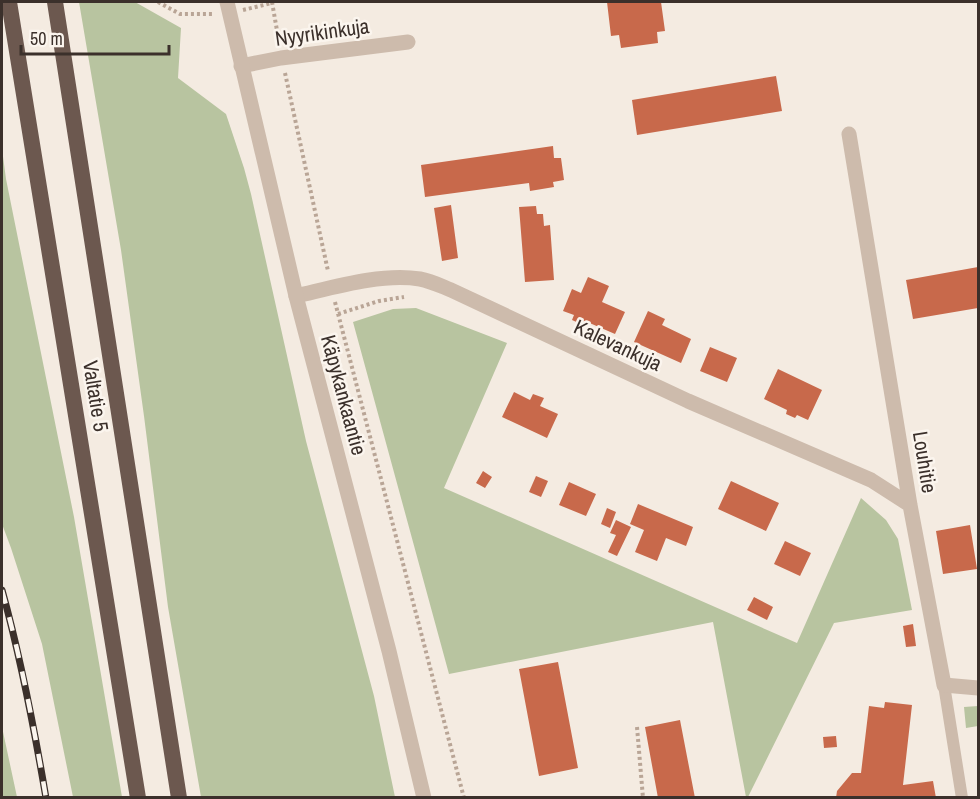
<svg xmlns="http://www.w3.org/2000/svg" width="980" height="799" font-family="'Archivo Narrow',sans-serif">
<style>
.green{fill:#b8c4a0}
.building{fill:#c8694b}
.lines{fill:none;stroke-linecap:round;stroke-linejoin:round}
.path{stroke:#b9a596;stroke-width:4;stroke-dasharray:3 3;stroke-linecap:butt}
.service{stroke:#cdbbac;stroke-width:12}
.minor{stroke:#cdbbac;stroke-width:15}
.tertiary{stroke:#cdbbac;stroke-width:15}
.trunk{stroke:#6c584f;stroke-width:16}
.rail-casing{stroke:#3b302b;stroke-width:7}
.rail{stroke:#fbf5ee;stroke-width:4.5;stroke-dasharray:14;stroke-linecap:butt}
.labels{text-anchor:middle;dominant-baseline:central;stroke-width:5;stroke-linejoin:round;paint-order:stroke}
.street-label{font-size:21px;fill:#3b302b;stroke:#fbf5ee}
</style>
<rect width="100%" height="100%" fill="#f4ebe1"/>
<path class="green" d="M79,2h56l46,26 -3,50 48,36 18,54 7,26 55,247 68,255 21,101h-194l-33,-190 -24,-191 -23,-166z
M2,149l4,30 68,338 48,280h-49l-31,-153 -31,-96 -9,-24z
M416,308l91,35 -63,145 353,155 64,-145 25,22 12,19 14,71 -78,13 -86,174h-2l-33,-175 -264,52 -96,-352 40,-13z
M978,706v20l-12,2 -2,-21z
M2,727l15,70h-15z"/>
<path class="building" d="M607,2h54l4,29 -8,1 1,11 -37,5 -2,-13 -8,1z
M776,76l6,35 -145,24 -5,-35z
M553,146l1,12h7l3,22 -11,2 1,5 -24,4 -1,-8 -104,14 -4,-32z
M451,205l7,53 -16,3 -8,-53z
M536,206l1,8h6l1,12 6,-1 4,55 -29,2 -6,-75z
M978,267v41l-65,11 -7,-39z
M588,277l21,9 -7,16 23,10 -10,22 -30,-13 -2,4 -11,-5 2,-5 -11,-4 9,-22 9,4z
M648,311l17,8 -3,6 29,14 -10,24 -47,-21z
M710,347l27,11 -10,24 -27,-11z
M778,369l44,21 -14,30 -11,-5 -2,3 -9,-4 1,-4 -23,-11z
M514,392l16,8 3,-6 11,4 -4,8 18,8 -11,24 -45,-21z
M483,471l9,6 -7,11 -9,-5z
M536,476l12,5 -7,16 -12,-5z
M731,481l48,22 -13,28 -48,-22z
M569,482l27,12 -10,22 -27,-11z
M638,504l55,23 -7,19 -20,-8 -9,23 -22,-9 9,-22 -14,-6z
M607,508l9,4 -6,16 -9,-4z
M616,520l15,7 -14,29 -9,-4 8,-17 -6,-2z
M970,525l7,44 -34,5 -7,-43z
M785,541l26,12 -11,23 -26,-12z
M754,597l19,10 -6,13 -20,-10z
M913,624l3,22 -10,1 -3,-21z
M558,662l20,106 -39,8 -20,-107z
M885,702l27,3 -9,80 30,-4 3,17h-100l1,-7 15,-18h9l8,-67 15,2z
M680,720l15,78h-37l-13,-71z
M836,736l1,11 -13,1 -1,-11z"/>
<g class="lines">
<path class="path" d="M158,2l22,12h32
M272,2l7,40
M243,10l29,-7
M285,73l43,198
M335,302l129,496
M338,314l41,-13 25,-4
M637,727l6,71"/>
<path class="service" d="M944,685l18,113"/>
<path class="minor" d="M241,66l40,-8 127,-16
M849,134l61,371 34,180 34,3
M296,296c39,-9 85,-23 124,-17 11,2 21,7 31,11l237,111 183,79 39,25"/>
<path class="tertiary" d="M227,2l69,294 93,355 35,147"/>
<path class="trunk" d="M9,2l129,796
M55,2l124,796"/>
<defs>
<path id="rail" d="M2,590c19,69 32,137 44,208"/>
</defs>
<use href="#rail" class="rail-casing"/>
<use href="#rail" class="rail"/>
</g>
<g class="labels">
<g class="street-label">
<text transform="translate(322 32) rotate(-8)">Nyyrikinkuja</text>
<text transform="translate(618 345) rotate(25)">Kalevankuja</text>
<text transform="translate(344 395) rotate(75)">Käpykankaantie</text>
<text transform="translate(96 396) rotate(81)">Valtatie 5</text>
<text transform="translate(925 462) rotate(81)">Louhitie</text>
</g>
</g>
<rect width="980" height="799" fill="none" stroke="#3b302b" stroke-width="6"/>
<path d="M21 45v9h148v-9" fill="none" stroke="#3b302b" stroke-width="3"/>
<text x="30" y="45" font-size="18" fill="#3b302b" stroke="#fbf5ee" stroke-width="4.5" paint-order="stroke">50 m</text>
</svg>
